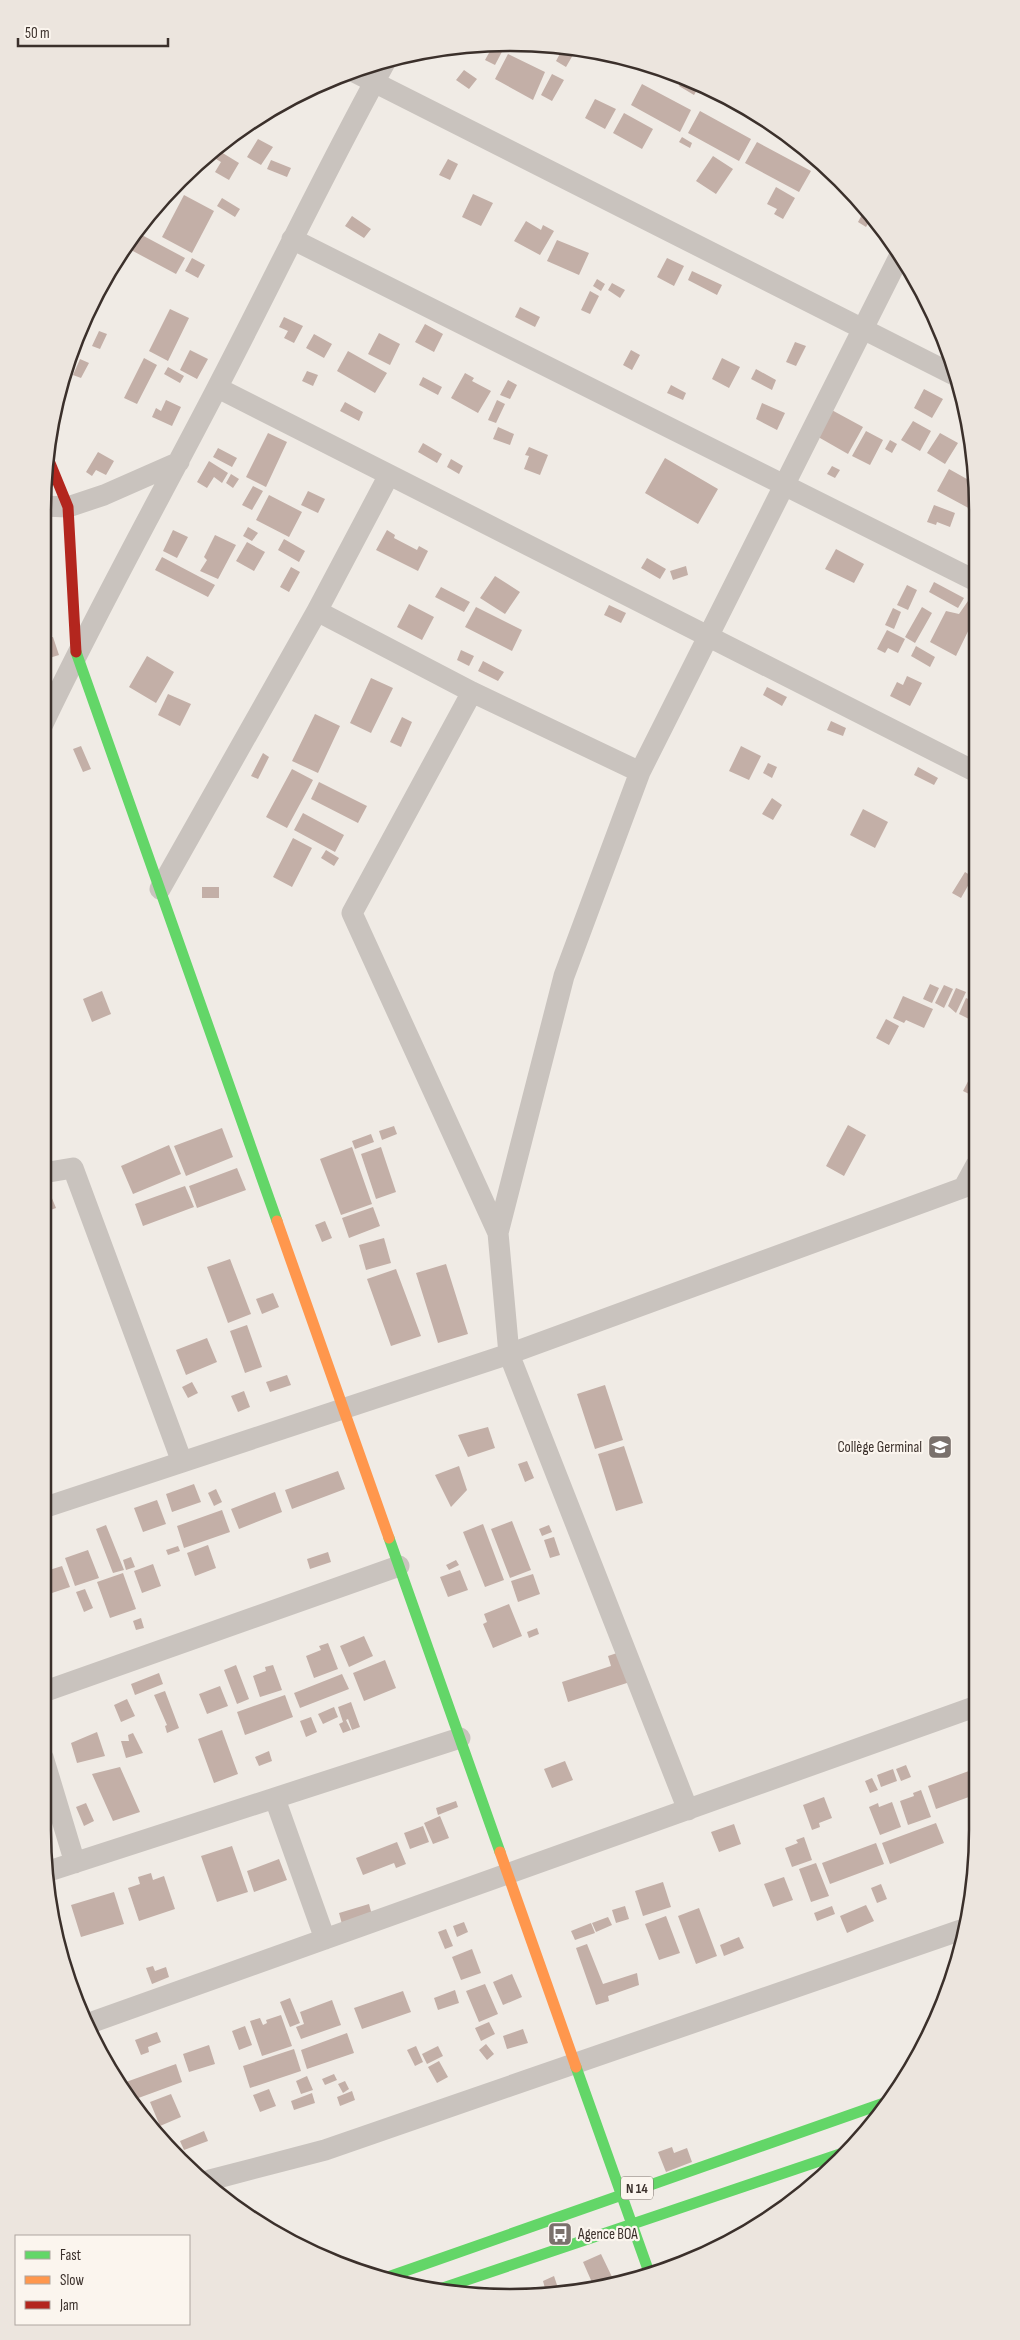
<svg xmlns="http://www.w3.org/2000/svg" width="1020" height="2340" font-family="'Sofia Sans Condensed',sans-serif">
<style>
.building{fill:#c3afa7}
.lines{fill:none;stroke-linecap:round;stroke-linejoin:round}
.street{stroke:#c9c3be;stroke-width:21}
.fast{stroke:#63d668;stroke-width:11}
.slow{stroke:#ff974d;stroke-width:11}
.jam{stroke:#b3261e;stroke-width:11}
.labels{text-anchor:middle;dominant-baseline:central;stroke-width:4.5;stroke-linejoin:round;paint-order:stroke}
.shield{fill:#fbf5ee;stroke:#756b66;stroke-width:1}
.shield-label{font-size:14px;font-weight:bold;fill:#3b302b}
.poi-label{font-size:15px;fill:#3b302b;stroke:#fbf5ee;text-anchor:end}
.rim{fill:none;stroke:#3b302b;stroke-width:2.5}
</style>
<rect width="100%" height="100%" fill="#f0ebe5"/>
<path class="building" d="M494,44l11,2 -10,19 -10,-5z
M564,46l13,2 -11,19 -10,-6z
M508,54l37,18 -12,28 -38,-21z
M464,70l13,9 -8,10 -13,-9z
M552,74l12,6 -12,21 -11,-6z
M683,79l15,9 -4,7 -15,-9z
M642,84l49,26 -11,22 -49,-27z
M595,99l21,10 -11,20 -20,-11z
M700,111l51,28 -12,22 -51,-28z
M624,113l29,16 -11,20 -29,-16z
M682,137l10,6 -2,5 -11,-6z
M258,139l15,8 -12,18 -14,-8z
M757,142l54,29 -12,21 -54,-29z
M221,152l18,11 -10,17 -14,-8 6,-10 -5,-3z
M713,156l20,13 -17,25 -20,-13z
M448,159l10,5 -8,16 -11,-5z
M271,160l20,8 -4,9 -20,-8z
M776,187l19,11 -12,21 -9,-5 3,-5 -10,-5z
M473,194l20,9 -12,23 -19,-9z
M184,195l30,16 -22,42 -30,-16z
M222,198l18,11 -5,8 -18,-11z
M865,209l7,8 -6,10 -8,-5z
M352,216l19,13 -7,9 -19,-12z
M526,221l15,9 2,-5 11,6 -14,24 -26,-14z
M140,234l45,24 -9,16 -45,-24z
M557,240l32,13 -10,22 -32,-14z
M192,258l13,7 -7,13 -13,-7z
M667,258l17,8 -10,20 -17,-9z
M692,271l30,14 -5,10 -29,-15z
M597,279l8,5 -4,7 -8,-5z
M612,283l13,7 -5,8 -12,-8z
M590,291l9,5 -9,18 -9,-4z
M520,307l20,10 -5,10 -20,-10z
M170,309l19,9 -21,43 -19,-10z
M284,317l19,9 -9,17 -10,-5 4,-7 -9,-4z
M425,324l18,10 -9,18 -19,-10z
M99,331l8,3 -7,15 -8,-3z
M379,333l21,11 -10,21 -22,-11z
M314,334l18,10 -8,14 -18,-10z
M795,342l11,4 -10,20 -10,-4z
M190,350l18,9 -11,20 -17,-9z
M631,350l9,5 -8,15 -9,-5z
M348,351l39,22 -12,20 -38,-22z
M144,358l13,7 -20,39 -13,-6z
M722,358l18,9 -11,21 -17,-9z
M80,359l9,4 -8,15 -8,-3z
M168,367l16,9 -4,7 -16,-9z
M756,369l20,11 -4,10 -21,-11z
M307,371l11,4 -5,11 -11,-5z
M465,373l9,5 -2,3 19,10 -13,22 -27,-15z
M423,377l19,10 -4,8 -19,-10z
M508,380l9,5 -7,14 -10,-4z
M671,385l15,8 -3,7 -16,-7z
M924,389l19,10 -11,19 -18,-10z
M166,400l15,7 -9,19 -20,-9 4,-9 5,3z
M497,400l8,4 -9,19 -8,-3z
M345,402l18,10 -4,9 -19,-10z
M762,403l23,10 -8,17 -21,-11z
M828,408l35,19 -15,27 -35,-20z
M913,421l18,10 -11,20 -19,-11z
M498,427l16,7 -4,11 -17,-6z
M866,431l17,9 -13,25 -18,-9z
M268,433l19,9 -21,45 -20,-10z
M940,433l18,10 -13,21 -18,-11z
M890,440l7,4 -5,9 -7,-4z
M423,443l19,11 -5,9 -19,-11z
M529,447l19,8 -8,20 -16,-6 5,-13 -4,-1z
M218,448l19,10 -5,9 -19,-10z
M98,452l16,9 -8,14 -10,-5 -4,6 -6,-4z
M665,458l53,31 -20,35 -53,-31z
M451,459l12,7 -4,8 -12,-7z
M209,461l19,12 -6,10 -8,-6 -7,11 -10,-6z
M832,466l8,4 -5,8 -8,-4z
M949,469l25,14v28l-37,-20z
M231,474l8,5 -6,9 -7,-5z
M253,486l10,5 -11,19 -10,-5z
M308,491l17,8 -7,14 -17,-8z
M269,495l33,17 -13,25 -33,-17z
M934,505l21,8 -5,14 -13,-5 -1,3 -9,-3z
M248,527l10,6 -6,8 -9,-5z
M173,530l15,7 -11,21 -14,-7z
M387,530l8,5 -1,3 23,12 2,-4 9,5 -10,20 -42,-21z
M215,535l21,10 -18,34 -18,-8 7,-11 -3,-3z
M284,539l21,12 -6,11 -21,-12z
M247,542l18,10 -11,19 -18,-10z
M836,549l28,15 -10,19 -29,-14z
M162,557l53,28 -7,12 -53,-27z
M647,558l19,11 -6,10 -19,-11z
M686,566l2,9 -15,5 -3,-9z
M291,567l9,5 -11,20 -9,-5z
M495,576l25,16 -15,22 -25,-16z
M934,582l30,16 -6,10 -29,-16z
M907,585l10,5 -9,20 -11,-5z
M441,587l29,15 -6,10 -29,-15z
M968,601l6,4v14l-18,37 -26,-14 16,-31 13,3z
M409,604l25,13 -12,23 -25,-13z
M609,605l17,8 -5,10 -17,-8z
M476,607l46,23 -10,21 -47,-24z
M922,607l10,6 -17,30 -10,-6z
M893,608l8,4 -7,17 -9,-4z
M887,630l18,9 -7,14 -10,-5 -3,5 -8,-4z
M53,637l6,18 -16,5v-10l6,-2 -3,-10z
M916,646l19,11 -5,10 -19,-11z
M461,650l13,6 -5,10 -12,-6z
M147,656l27,16 -18,31 -27,-16z
M483,661l21,11 -6,9 -20,-10z
M907,676l15,7 -12,23 -20,-10 7,-14 6,3z
M371,678l22,10 -22,45 -21,-10z
M767,687l20,10 -5,9 -19,-11z
M168,694l23,10 -11,22 -22,-11z
M315,714l25,12 -22,47 -26,-12z
M402,717l10,5 -11,25 -11,-5z
M831,721l15,7 -3,8 -16,-6z
M81,746l10,23 -8,3 -10,-23z
M741,746l20,10 -12,24 -20,-9z
M263,753l6,4 -11,22 -7,-3z
M768,763l9,4 -5,11 -9,-5z
M918,767l20,11 -4,7 -20,-10z
M292,769l21,11 -26,48 -21,-11z
M319,782l48,24 -9,17 -47,-24z
M772,798l10,7 -9,15 -11,-6z
M863,809l25,13 -13,26 -25,-13z
M303,813l41,22 -9,17 -41,-22z
M43,825l7,20 -7,3z
M293,838l19,10 -20,39 -19,-10z
M326,850l13,8 -5,8 -13,-8z
M965,872l8,5 -12,21 -9,-5z
M202,887h17v11h-17z
M930,984l9,4 -7,15 -9,-4z
M944,985l9,4 -9,19 -9,-5z
M956,988l10,4 -10,21 -8,-7z
M102,991l9,23 -19,8 -9,-23z
M903,996l30,13 -9,19 -18,-8 -2,3 -11,-5z
M966,998l9,4 -6,17 -10,-5z
M886,1019l13,7 -10,19 -13,-7z
M975,1068v29l-12,-6z
M848,1125l18,10 -22,41 -18,-10z
M394,1126l3,8 -15,6 -3,-9z
M222,1128l11,29 -47,19 -12,-30z
M371,1134l3,8 -19,7 -3,-8z
M169,1145l12,29 -48,20 -12,-28z
M352,1147l20,57 -31,11 -21,-56z
M381,1147l15,45 -20,7 -15,-45z
M237,1168l9,22 -49,18 -8,-22z
M185,1186l9,21 -51,19 -8,-22z
M49,1191l7,17 -11,4 -2,-18z
M373,1207l7,19 -31,12 -7,-20z
M325,1221l7,17 -10,4 -7,-17z
M384,1238l7,25 -25,7 -7,-25z
M230,1259l21,55 -23,9 -21,-56z
M446,1264l22,70 -30,9 -22,-70z
M396,1269l25,67 -30,10 -24,-67z
M273,1293l6,14 -17,7 -6,-15z
M247,1325l15,42 -17,6 -15,-42z
M207,1338l10,24 -31,13 -10,-25z
M287,1375l4,10 -21,7 -4,-10z
M192,1382l6,11 -10,5 -6,-11z
M605,1385l18,55 -28,9 -18,-55z
M244,1391l6,16 -12,5 -7,-16z
M488,1427l7,21 -27,9 -10,-22z
M624,1446l19,57 -27,8 -18,-57z
M527,1461l7,17 -9,4 -7,-18z
M459,1466l8,24 -16,17 -16,-32z
M338,1471l7,18 -53,20 -7,-19z
M194,1484l7,18 -29,10 -6,-18z
M216,1489l6,13 -8,4 -6,-13z
M275,1492l7,20 -43,17 -8,-20z
M157,1500l9,24 -23,8 -9,-24z
M222,1510l8,22 -46,16 -7,-22z
M512,1521l19,49 -21,8 -19,-49z
M483,1524l21,56 -19,7 -22,-55z
M106,1525l18,45 -11,3 -17,-44z
M549,1525l3,7 -10,4 -3,-7z
M554,1537l6,18 -10,3 -6,-18z
M208,1545l8,23 -21,8 -8,-23z
M178,1546l2,5 -12,4 -2,-5z
M88,1550l11,28 -24,8 -10,-28z
M328,1552l3,10 -21,7 -3,-10z
M131,1557l4,10 -9,3 -3,-10z
M456,1560l3,5 -10,5 -3,-5z
M153,1564l8,22 -19,7 -8,-22z
M62,1566l8,21 -24,8 -3,-9v-14z
M460,1570l8,20 -20,7 -8,-20z
M123,1573l13,36 -26,9 -13,-36z
M533,1574l7,20 -22,8 -7,-21z
M85,1589l8,19 -9,4 -8,-20z
M509,1604l13,32 -29,12 -10,-24 4,-2 -3,-8z
M141,1618l3,10 -8,2 -3,-9z
M537,1628l2,6 -10,4 -2,-6z
M364,1636l9,20 -24,11 -9,-21z
M328,1643l10,26 -24,9 -8,-22 15,-6 -2,-4z
M620,1652l10,30 -62,20 -6,-20 49,-16 -3,-10z
M385,1660l11,28 -32,13 -11,-28z
M236,1665l13,34 -12,5 -13,-34z
M273,1665l9,25 -22,7 -7,-21 13,-5 -1,-4z
M159,1673l4,11 -28,11 -4,-11z
M342,1674l7,15 -49,19 -6,-15z
M220,1686l8,20 -21,8 -8,-20z
M165,1691l14,37 -12,5 -2,-7 2,-1 -13,-30z
M285,1695l8,22 -48,18 -8,-23z
M127,1699l8,17 -14,6 -7,-17z
M351,1702l9,25 -8,3 -4,-11 -2,1 5,10 -8,3 -4,-9 4,-2 -5,-15z
M334,1707l4,10 -15,7 -5,-10z
M311,1717l6,15 -11,5 -6,-16z
M222,1730l16,44 -24,9 -16,-44z
M97,1732l8,24 -28,7 -6,-20z
M133,1733l10,20 -17,5 -5,-17h8l-1,-6z
M269,1751l3,10 -13,5 -4,-9z
M565,1761l8,19 -21,8 -8,-19z
M906,1765l5,12 -10,4 -5,-12z
M120,1767l20,45 -27,9 -21,-47z
M977,1768v26l-41,15 -8,-23z
M893,1769l4,12 -16,6 -4,-12z
M872,1778l6,12 -8,3 -5,-12z
M921,1790l10,27 -23,8 -8,-24 14,-5 -1,-3z
M824,1797l8,21 -13,5 1,4 -8,3 -9,-25z
M456,1801l2,6 -20,8 -2,-7z
M892,1802l9,25 -21,8 -11,-28 9,-4 1,4z
M86,1803l8,18 -10,5 -8,-19z
M440,1816l9,22 -16,6 -9,-21z
M936,1823l8,20 -54,21 -8,-21z
M734,1824l7,20 -22,8 -8,-20z
M423,1826l6,16 -19,7 -6,-16z
M804,1837l8,23 -20,7 -7,-19 13,-5 -2,-3z
M397,1842l9,22 -10,4 -2,-5 -31,12 -7,-17z
M876,1843l8,21 -54,20 -8,-21z
M232,1846l16,46 -31,10 -16,-46z
M279,1859l8,21 -33,12 -7,-21z
M816,1863l13,33 -18,6 -12,-33z
M151,1873l2,7 11,-4 11,33 -36,12 -11,-33 12,-4 -2,-7z
M784,1877l9,23 -20,7 -9,-23z
M663,1882l8,25 -28,9 -8,-25z
M881,1884l6,15 -10,4 -6,-15z
M114,1892l10,32 -43,13 -10,-32z
M369,1904l3,11 -30,9 -3,-11z
M866,1905l8,16 -27,12 -7,-17z
M625,1906l4,13 -13,4 -4,-13z
M832,1906l3,8 -18,7 -3,-8z
M699,1908l18,48 -21,8 -18,-48z
M666,1916l14,37 -21,7 -14,-36z
M608,1917l4,8 -16,7 -4,-9z
M464,1922l4,10 -11,5 -4,-11z
M591,1923l4,10 -20,7 -4,-9z
M446,1929l7,17 -8,3 -7,-17z
M739,1937l5,11 -20,8 -4,-11z
M587,1944l16,40 34,-11 2,12 -31,11 1,5 -13,4 -20,-57z
M472,1949l9,24 -20,7 -9,-23z
M153,1966l2,5 11,-4 3,10 -17,7 -6,-16z
M512,1974l10,23 -19,8 -10,-23z
M485,1984l13,30 -19,8 -13,-31z
M455,1990l4,13 -21,7 -4,-12z
M403,1991l8,21 -49,17 -8,-21z
M290,1998l10,25 -10,4 -10,-25z
M332,2000l9,25 -40,14 -5,-12 8,-3 -4,-12z
M281,2015l11,31 -30,10 -12,-35 10,-3 3,7 4,-2 -1,-3z
M489,2022l6,12 -14,7 -6,-13z
M245,2026l7,19 -13,5 -7,-19z
M523,2029l5,14 -21,6 -4,-13z
M157,2032l4,10 -13,5 1,5 -8,3 -6,-15z
M347,2033l7,20 -47,16 -6,-19z
M486,2044l8,10 -7,6 -8,-10z
M209,2045l6,19 -26,8 -6,-18z
M416,2046l7,16 -8,4 -8,-16z
M438,2046l5,10 -16,8 -5,-10z
M294,2049l7,22 -51,17 -7,-22z
M439,2061l9,16 -11,6 -9,-16z
M176,2064l6,18 -49,18 -7,-18z
M334,2074l3,6 -12,5 -3,-6z
M307,2076l6,14 -12,4 -5,-13z
M345,2081l4,8 -6,4 -5,-9z
M269,2089l7,17 -16,6 -7,-17z
M352,2091l3,9 -15,6 -3,-9z
M312,2093l3,10 -21,7 -3,-9z
M171,2094l10,23 -21,9 -10,-24z
M204,2131l4,10 -24,9 -4,-9z
M672,2147l2,6 13,-5 5,14 -26,10 -8,-20z
M601,2254l12,25 -19,8 -11,-25z
M554,2276l4,12 -12,4 -3,-11z"/>
<g class="lines">
<path class="street" d="M354,72l600,303
M292,239l682,341
M218,388l756,383
M43,506l25,1 36,-12 75,-33
M317,611l155,81 168,80
M472,692l-120,221 146,320 11,121 179,456
M43,724c54,-114 116,-224 174,-336 57,-109 110,-221 170,-329
M160,889l157,-278 72,-136
M43,1173l30,-5 109,294
M964,1187l12,-22
M498,1233l66,-257 76,-204 259,-515
M43,1508l466,-154 467,-171
M43,1692l356,-126
M43,1757l32,106
M275,1799l50,140
M49,1871l411,-133
M87,2024l890,-318
M210,2180l115,-30 636,-220"/>
<path class="fast" d="M76,652l201,569
M389,1538l111,314
M576,2067l74,208
M388,2277l499,-175
M440,2289l403,-136"/>
<path class="slow" d="M277,1221l112,317
M500,1852l76,215"/>
<path class="jam" d="M50,463l18,44 8,145"/>
</g>
<defs>
<symbol id="school-square" viewBox="-11 -11 22 22"><rect x="-9" y="-9" width="18" height="18" rx="4" fill="#7a716c" stroke="#fbf5ee"/><path d="M0-5L7-2L0 1L-7-2ZM-4 1L0 2.5L4 1V4Q0 6-4 4Z" fill="#fff"/></symbol>
<symbol id="bus-square" viewBox="-11 -11 22 22"><rect x="-9" y="-9" width="18" height="18" rx="4" fill="#7a716c" stroke="#fbf5ee"/><path d="M-5-6H5V4H4V6H2V4H-2V6H-4V4H-5ZM-3.5-4V0h7V-4ZM-3.5 1.2v1.5H-2V1.2ZM2 1.2v1.5H3.5V1.2Z" fill="#fff"/></symbol>
</defs>
<g fill-rule="evenodd">
<use href="#school-square" x="926" y="1433" width="28" height="28"/>
<use href="#bus-square" x="546" y="2220" width="28" height="28"/>
</g>
<g class="labels">
<rect class="shield" x="621" y="2176.5" width="32" height="23" rx="4"/>
<g class="shield-label">
<text x="637" y="2188">N 14</text>
</g>
<g class="poi-label">
<text x="922" y="1447">Collège Germinal</text>
<text x="578" y="2234" text-anchor="start">Agence BOA</text>
</g>
</g>
<path d="M0 0H1020V2340H0ZM510 51H510A459 459 0 0 1 969 510V1830A459 459 0 0 1 510 2289H510A459 459 0 0 1 51 1830V510A459 459 0 0 1 510 51Z" fill="#ece5de" fill-rule="evenodd"/>
<path class="rim" d="M510 51H510A459 459 0 0 1 969 510V1830A459 459 0 0 1 510 2289H510A459 459 0 0 1 51 1830V510A459 459 0 0 1 510 51Z"/>
<rect x="15" y="2235" width="175" height="90" fill="#fbf5ee" stroke="#aea6a0"/>
<rect x="25" y="2251" width="25" height="8" fill="#63d668" stroke="#aea6a0"/>
<text x="60" y="2260" font-size="15" fill="#3b302b">Fast</text>
<rect x="25" y="2276" width="25" height="8" fill="#ff974d" stroke="#aea6a0"/>
<text x="60" y="2285" font-size="15" fill="#3b302b">Slow</text>
<rect x="25" y="2301" width="25" height="8" fill="#b3261e" stroke="#aea6a0"/>
<text x="60" y="2310" font-size="15" fill="#3b302b">Jam</text>
<path d="M18 38v8h150v-8" fill="none" stroke="#3b302b" stroke-width="2.5"/>
<text x="25" y="38" font-size="15" fill="#3b302b" stroke="#fbf5ee" stroke-width="4" paint-order="stroke">50 m</text>
</svg>
